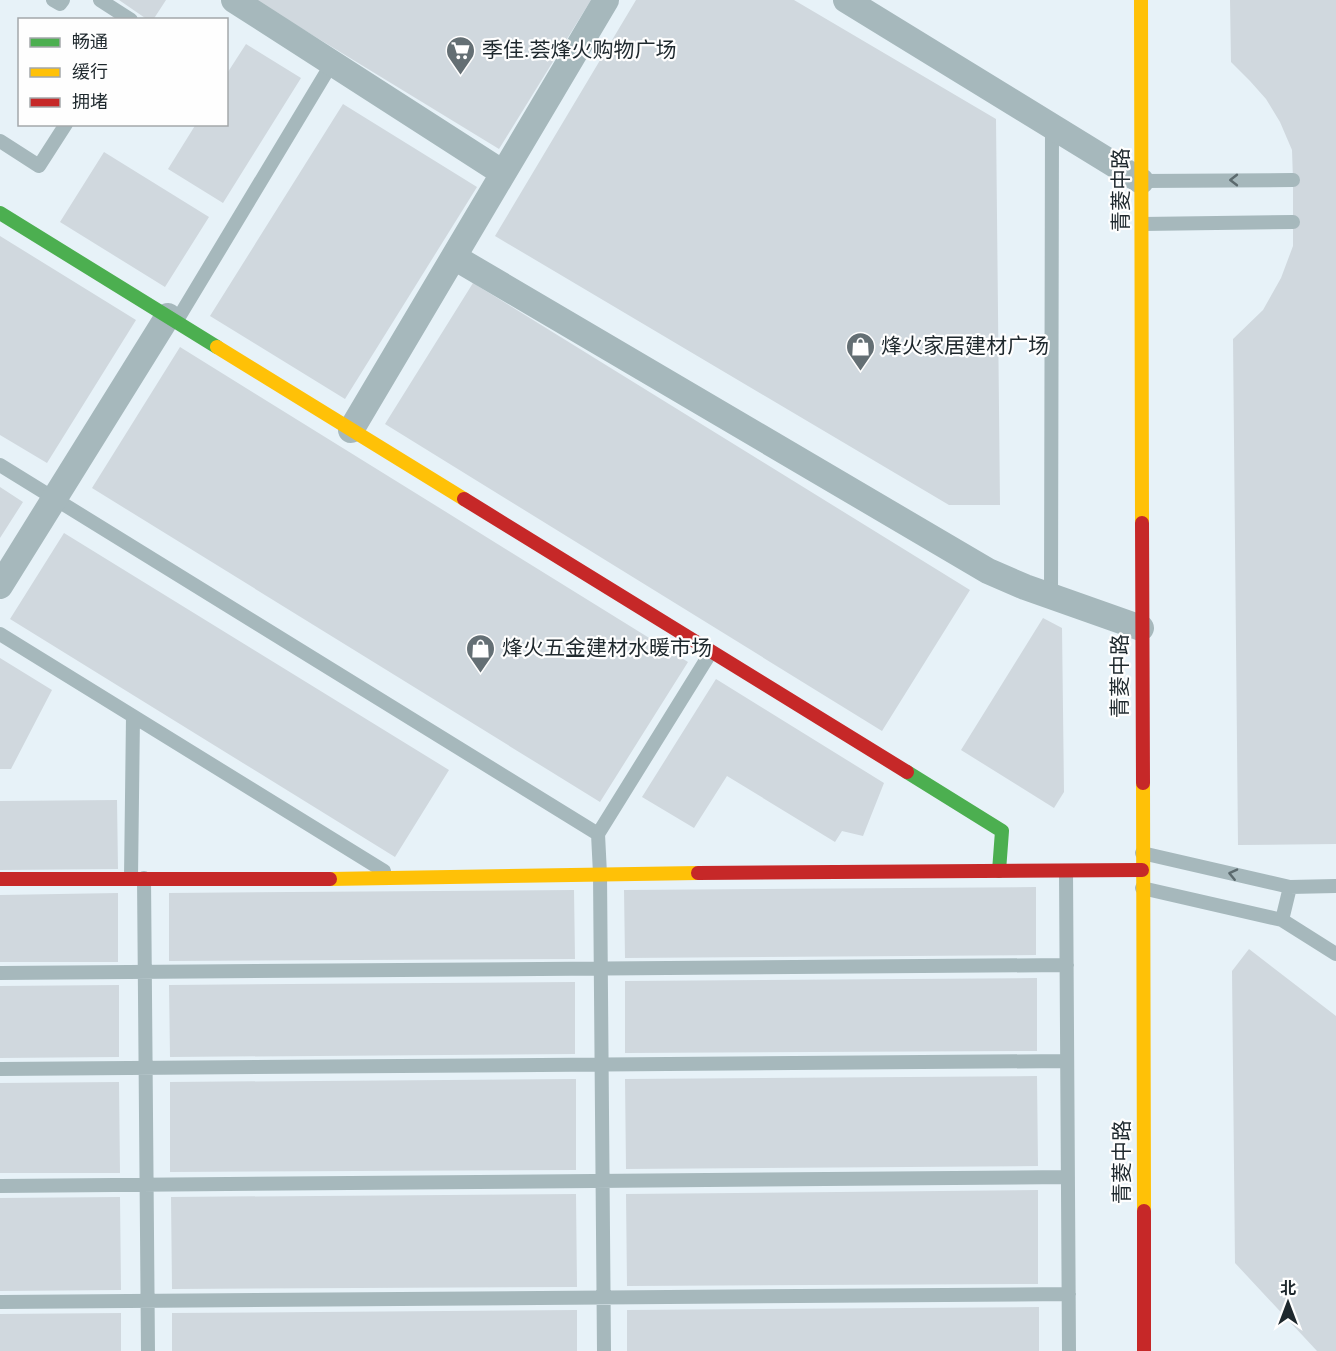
<svg xmlns="http://www.w3.org/2000/svg" width="1336" height="1351" font-family="'Roboto Condensed','Noto Sans SC',sans-serif">
<style>
.building{fill:#d0d8de}
.lines{fill:none;stroke-linecap:round;stroke-linejoin:round}
.lane{stroke:#a6b8bc;stroke-width:14}
.street{stroke:#a6b8bc;stroke-width:26}
.fast{stroke:#4caf50;stroke-width:14}
.slow{stroke:#ffc107;stroke-width:14}
.jam{stroke:#c62828;stroke-width:14}
.oneway{stroke:#5b696d}
.labels{text-anchor:middle;dominant-baseline:central;stroke-width:4.5;stroke-linejoin:round;paint-order:stroke}
.poi-label{font-size:21px;fill:#1e282d;stroke:#fefefe;text-anchor:start}
.street-label{font-size:21px;fill:#1e282d;stroke:#fefefe}
</style>
<rect width="100%" height="100%" fill="#e7f2f8"/>
<path class="building" d="M119,0h47l-13,20h-5z
M255,0h336l-92,149z
M636,0h158l202,119 4,386h-51l-454,-269z
M1230,0h106v844l-98,1 -5,-506 30,-29 18,-32 12,-32v-66l-1,-30 -12,-28 -14,-23 -16,-18 -19,-19z
M246,44l55,34 -78,125 -55,-34 28,-45h30v-49z
M343,104l134,83 -132,212 -135,-83z
M104,152l105,65 -44,70 -105,-65z
M0,236l136,84 -89,143 -47,-28z
M473,283l497,307 -88,141 -497,-307z
M180,347l508,315 -88,140 -508,-314z
M0,487l23,15 -23,36z
M64,533l385,237 -54,87 -385,-238z
M1043,618l19,10 2,164 -10,16 -93,-58z
M0,658l52,32 -41,79h-11z
M716,679l168,104 -21,53 -21,-5 -7,11 -108,-66 -33,52 -52,-31z
M117,800l1,69 -118,1v-69z
M1036,887v68l-411,3 -1,-68z
M574,890l1,69 -406,2v-68z
M118,893v69h-118v-67z
M1249,949l87,67v335h-19l-82,-88 -3,-292z
M1037,978v73l-412,2v-72z
M575,982v72l-405,3 -1,-72z
M119,985v72l-119,1v-72z
M1037,1076l1,90 -412,3 -1,-90z
M576,1079v91l-406,2v-90z
M119,1082l1,91h-120v-90z
M1038,1190v94l-411,2 -1,-92z
M576,1194l1,93 -405,2 -1,-92z
M120,1197l1,93 -121,1v-93z
M1039,1307v44h-412v-41z
M577,1310v41h-405v-38z
M121,1313v38h-121v-37z"/>
<g class="lines">
<path class="lane" d="M53,0l7,4 3,-4
M100,0l31,20
M0,141l39,25 27,-42
M1142,181l151,-1
M1142,224l151,-2
M176,322l156,-259
M0,465l598,369
M1051,597l1,-470
M0,634l384,237
M1142,853l148,34 46,-1
M1066,871l3,480
M131,878l2,-162
M144,878l4,473
M1142,888l140,32 54,34
M1282,920l8,-33
M0,973l1067,-8
M0,1069l1067,-8
M0,1186l1068,-9
M0,1302l1069,-8
M604,1351l-4,-477 -2,-40 113,-182"/>
<path class="street" d="M234,0l269,173
M846,0l295,181
M454,257l534,314 37,16 116,41
M351,430l255,-430
M0,586l168,-270"/>
<path class="fast" d="M0,213l217,134
M907,772l95,59 -3,40"/>
<path class="slow" d="M1141,0l1,523
M217,347l247,152
M1143,783l1,428
M330,879l368,-6"/>
<path class="jam" d="M464,499l443,273
M1142,523l1,260
M698,873l444,-3
M0,879h330
M1144,1211v140"/>
</g>
<defs><path id="oneway-chevron" d="M-2-3.5L2.5 0L-2 3.5" fill="none" stroke-width="1.6" stroke-linecap="round" stroke-linejoin="round" transform="scale(1.5)"/></defs>
<g class="oneway">
<use href="#oneway-chevron" transform="translate(1234 180) rotate(180)"/>
<use href="#oneway-chevron" transform="translate(1233 874) rotate(-167)"/>
</g>
<defs>
<symbol id="supermarket-pin" viewBox="-11 -11 22 30"><path d="M0 17L-7.5 6A9.5 9.5 0 1 1 7.5 6Z" fill="#646f74" stroke="#fefefe"/><path d="M-6-5.5h2.5l.6 2H6L4.5 2H-2.5L-4.4-4H-6ZM-1.5 3.2a1.3 1.3 0 1 0 .1 0ZM3 3.2a1.3 1.3 0 1 0 .1 0Z" fill="#fff"/></symbol>
<symbol id="shop-pin" viewBox="-11 -11 22 30"><path d="M0 17L-7.5 6A9.5 9.5 0 1 1 7.5 6Z" fill="#646f74" stroke="#fefefe"/><path d="M-5-2.5h2.3a2.7 3.5 0 0 1 5.4 0H5L5.5 6h-11ZM-1.5-2.5h3a1.5 2.3 0 0 0-3 0Z" fill="#fff"/></symbol>
</defs>
<g fill-rule="evenodd">
<use href="#supermarket-pin" x="444" y="34" width="33" height="45"/>
<use href="#shop-pin" x="844" y="330" width="33" height="45"/>
<use href="#shop-pin" x="464" y="632" width="33" height="45"/>
</g>
<g class="labels">
<g class="poi-label">
<text x="482" y="50">季佳.荟烽火购物广场</text>
<text x="881" y="346">烽火家居建材广场</text>
<text x="502" y="648">烽火五金建材水暖市场</text>
</g>
<g class="street-label">
<text transform="translate(1121 190) rotate(-90)">青菱中路</text>
<text transform="translate(1120 676) rotate(-90)">青菱中路</text>
<text transform="translate(1122 1162) rotate(-90)">青菱中路</text>
</g>
</g>
<rect x="18" y="18" width="210" height="108" fill="#fefefe" stroke="#a4a8aa" stroke-width="1.5"/>
<rect x="30" y="38" width="30" height="9" fill="#4caf50" stroke="#a4a8aa" stroke-width="1.5"/>
<text x="72" y="48" font-size="18" fill="#1e282d">畅通</text>
<rect x="30" y="68" width="30" height="9" fill="#ffc107" stroke="#a4a8aa" stroke-width="1.5"/>
<text x="72" y="78" font-size="18" fill="#1e282d">缓行</text>
<rect x="30" y="98" width="30" height="9" fill="#c62828" stroke="#a4a8aa" stroke-width="1.5"/>
<text x="72" y="108" font-size="18" fill="#1e282d">拥堵</text>
<g transform="translate(1288 1303)" stroke="#fefefe" stroke-width="4.5" paint-order="stroke">
<path d="M0-4.5L10 22L0 15L-10 22Z" fill="#1e282d"/>
<text y="-9" font-size="16" font-weight="bold" text-anchor="middle" fill="#1e282d">北</text>
</g>
</svg>
